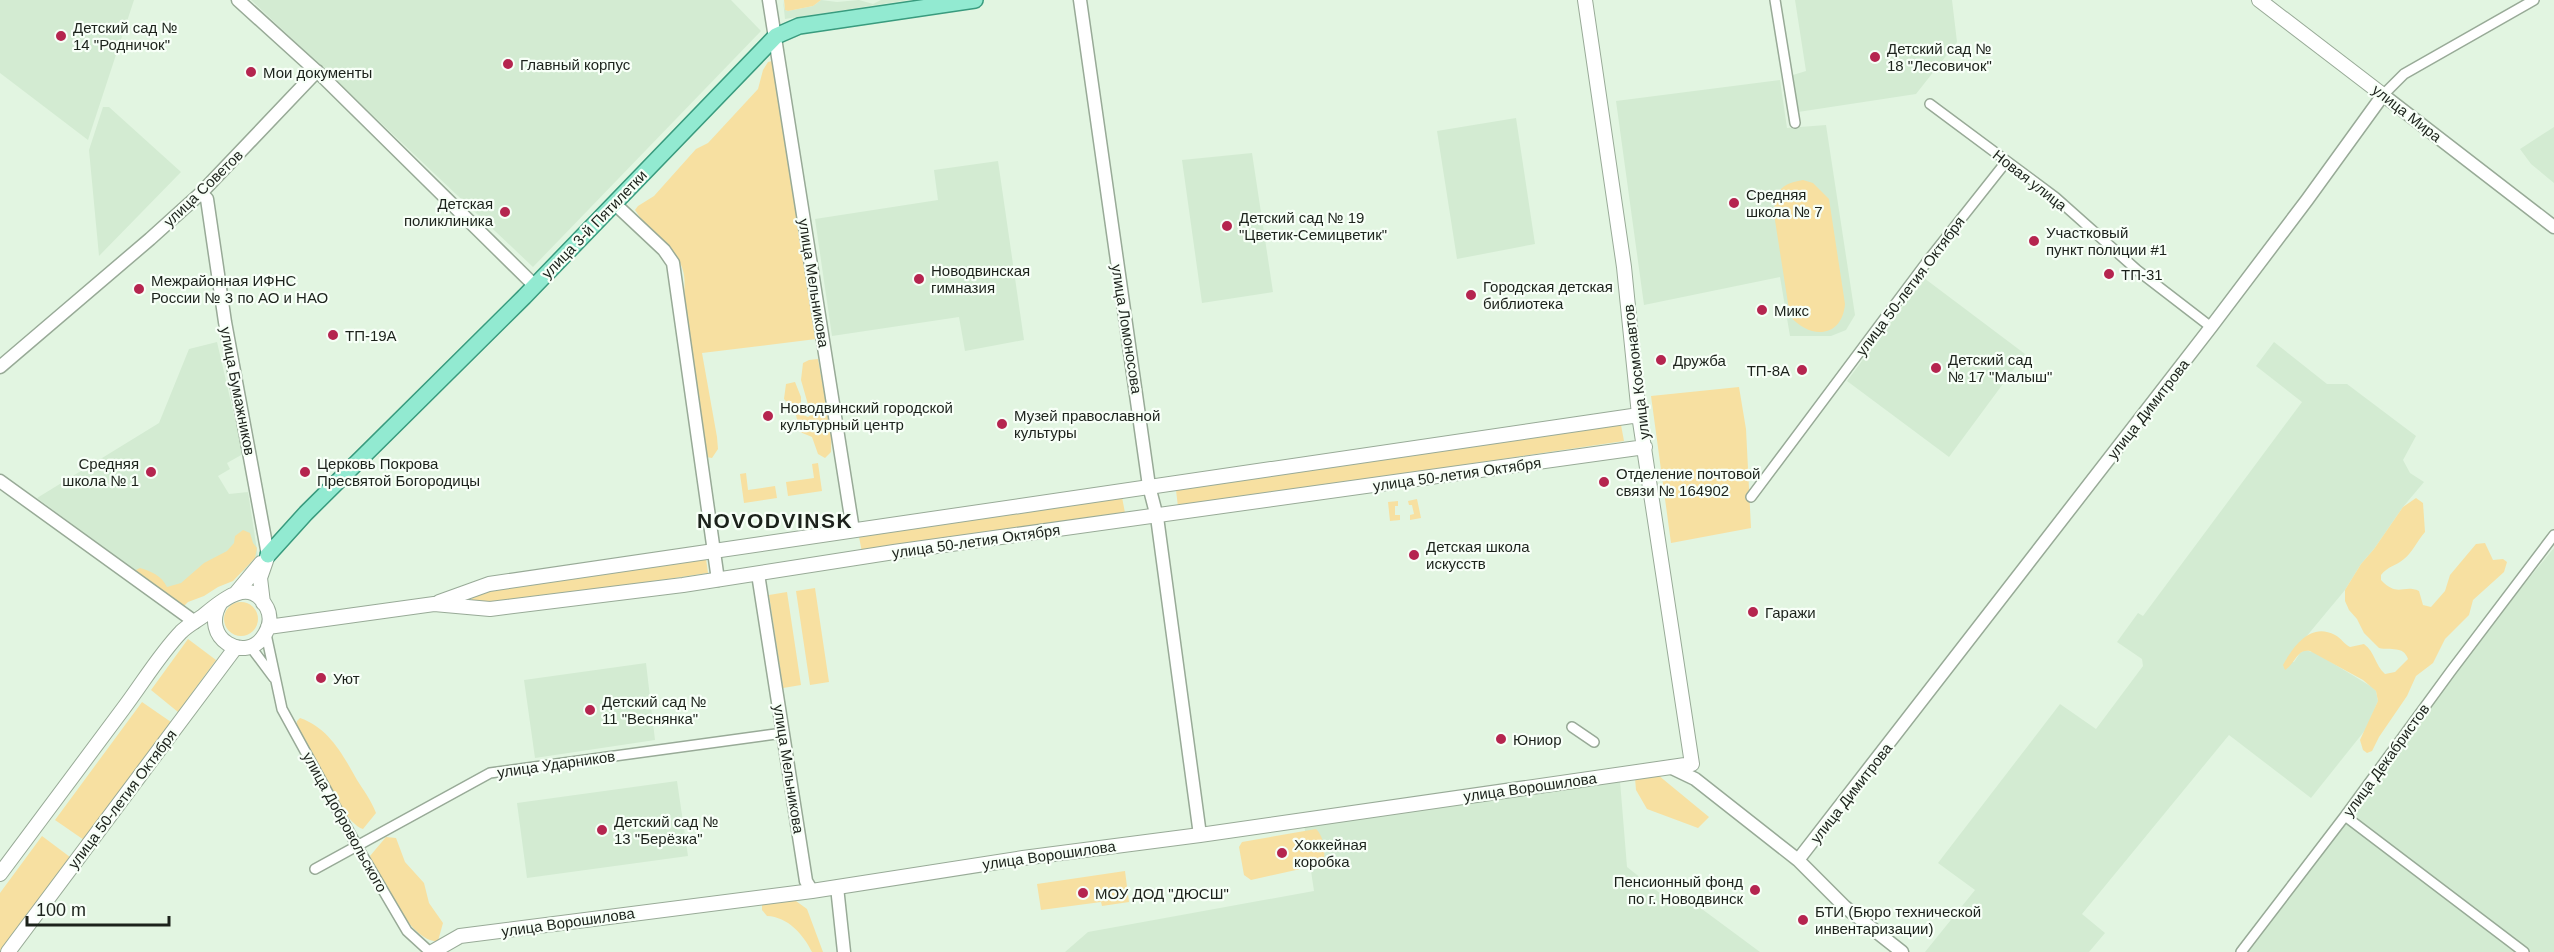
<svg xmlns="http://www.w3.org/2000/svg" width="2554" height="952" font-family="Helvetica,sans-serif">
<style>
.built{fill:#d3ebd2}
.green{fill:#f7e0a1}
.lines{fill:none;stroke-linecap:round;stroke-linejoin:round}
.minor-casing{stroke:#98aa97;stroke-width:12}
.tertiary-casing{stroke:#98aa97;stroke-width:15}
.secondary-casing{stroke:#98aa97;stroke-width:16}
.primary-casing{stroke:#399b7e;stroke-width:18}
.minor{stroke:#fff;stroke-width:9}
.tertiary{stroke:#fff;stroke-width:12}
.secondary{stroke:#fff;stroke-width:14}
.primary{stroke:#92ead1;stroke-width:15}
.poi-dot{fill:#b5254f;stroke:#f7fff7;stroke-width:2}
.labels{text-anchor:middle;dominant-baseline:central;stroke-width:4.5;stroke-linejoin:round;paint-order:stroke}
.poi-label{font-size:15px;fill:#1c221b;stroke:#f7fff7;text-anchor:start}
.street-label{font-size:15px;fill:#1c221b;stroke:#f7fff7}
.district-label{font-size:21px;font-weight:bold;letter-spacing:1.5px;fill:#1c221b;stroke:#f7fff7}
</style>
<rect width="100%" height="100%" fill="#e2f5e1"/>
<path class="built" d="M0,0h134l-46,140 -88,-67z
M251,0h480l30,31 -228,236z
M783,0l2,10 3,1 25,-5 8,-6 16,2 22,-2 14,4 8,-4h28l-124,19z
M1795,0h157l5,42 -41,52 -118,18 -5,-37 13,-4z
M1780,80l7,48 39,-3 29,190 -9,15 -15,6h-41l-10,-59 -136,28 -28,-204z
M103,107h6l72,65 -82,84 -10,-106z
M1516,118l19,126 -78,15 -20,-128z
M2554,127v56l-23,-19 -11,-15z
M1252,153l21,139 -71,11 -20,-143z
M998,161l26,179 -59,11 -6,-34 -127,19 -17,-117 123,-19 -4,-30z
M1924,278l101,76 -76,103 -102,-76z
M217,342l26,112 -16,9 3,6 -12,7 11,18 19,-2 11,71 -79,41 -143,-106 122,-75 30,-74z
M2274,342l53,42h20l69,52 -13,24 7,13 14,9 -21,25 -29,42 -13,15 -16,26 -59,71 8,1 6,-9 5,-3 11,3 56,34 4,4 2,10 -12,28 -55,69 -82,-63 -147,179 23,19 -16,19h-164l50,-62 -37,-27 122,-159 36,25 47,-63 -1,-7 -25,-17 21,-29 5,3 159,-214 -46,-36z
M2554,548v404h-311l277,-363z
M646,663l9,77 -120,18 -11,-78z
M677,781l11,75 -161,22 -10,-75z
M1620,781l7,86 34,27 22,1 77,57h-695l23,-20 226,-41 -10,-67z"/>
<path class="green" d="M784,0h37l-8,6 -25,5 -3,-1z
M772,61l4,3 11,65 -3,4 14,91 4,7 14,108 -114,14 15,84 1,12 -6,9 -6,-1 -22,-160c1,-15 2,-27 -8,-41l-2,1 -26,-28 -13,-19 3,-4 16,-10 42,-47 12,-6 50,-54 5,-19 5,-8z
M1803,180l10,3 16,16 16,105c-3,35 -36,35 -55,12l-16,-102c1,-23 6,-30 29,-34z
M818,359l10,56 4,6 -1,31 -6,6 -7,-4 -6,-17 -12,-5 -5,-21 -11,-12 2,-15 9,-2 6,15v17l7,3 3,-2 -10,-35 2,-17 6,-3z
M1739,387l7,42 5,99 -80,15 -20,-147z
M1621,425l3,16 -446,66 -2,-17z
M818,463l4,28 -34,5 -2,-14 28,-4 -2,-14z
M746,473l2,17 27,-4 2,12 -33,5 -4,-29z
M1122,497l3,16 -263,39 -3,-15z
M2416,498l7,5 2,29c-8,9 -13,21 -21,27 -8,7 -16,7 -23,16v5c17,18 22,4 38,11l4,14 8,2 14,-16 5,-16 26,-31 9,-1 8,17 10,-1 4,3 -3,10 -31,28 -4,15 -24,24 -12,24 -17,13 -9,20 -28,41 -7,14 -5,2 -4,-3 -3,-10 18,-39 -2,-10 -13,-11 -53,-29c-13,-3 -15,13 -25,19l-2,-5c11,-20 28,-43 52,-30 6,3 9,9 15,12l14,-3c11,8 11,21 21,30l10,-2 13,-13c-5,-14 -17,-8 -29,-11l-15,-15 -7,-14 -8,-9 -4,-9v-11l16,-26 13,-15 29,-42z
M1417,499l4,19 -11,2v-5l4,-1 -2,-9h-3l-1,-4z
M1398,501v5h-3v9h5v5l-10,1 -2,-19z
M243,530l7,3 3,10 4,5 -2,10 -22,23 -15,6 -14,9 -16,6 -6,6 -48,-37 6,-3c11,3 22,8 27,19l14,-4 23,-20 23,-12 7,-8 1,-7z
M706,559l2,14 -201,30h-34l-2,-7 34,-9z
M815,588l14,94 -19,3 -14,-94z
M787,592l14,93 -18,3 -14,-93z
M224 619a17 17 0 1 1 34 0a17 17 0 1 1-34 0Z
M188,639l28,21 -38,52 -27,-22z
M142,702l29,20 -87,118 -29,-20z
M300,718c29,10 43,37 57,62 7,11 14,20 19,33l-13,16c-21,-6 -55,-81 -67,-103l1,-5z
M1658,775l51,42 -11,11 -51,-19 -11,-19 -1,-12z
M1316,829c8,7 10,25 7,35l-72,16 -7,-5 -5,-28 3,-5z
M42,836l28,21 -70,94v-58z
M386,837l10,1 9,24 19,21 5,20 14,20 -5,18c-26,2 -52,-55 -65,-74l-3,-11z
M1125,871l4,31 -27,4 -1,-4 -60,8 -4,-26z
M789,896l18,13 16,43h-11c-9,-18 -24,-35 -45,-36l-5,-6v-7z"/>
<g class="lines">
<defs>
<path id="minor" d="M1775,0l20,123
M2383,95l21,-21 130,-74
M1930,104l125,93 82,73 74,57
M1751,497l175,-234 80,-101
M266,634l16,75 75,137 50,85 23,21
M250,646l24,32
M1572,727l22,15
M2345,816l179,136
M315,869l175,-96 293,-40
M2241,952l104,-136 106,-145 103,-136"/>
<path id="tertiary" d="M238,0l85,77 212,209
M769,0l84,530
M1080,0l69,486 8,31 43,318
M201,193l6,6 18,123 43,233
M615,204l49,46 9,13 45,317
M0,367l150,-128 51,-46 116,-122
M0,481l195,141
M758,574l48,307 6,10
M1670,767l25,12 103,81 47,47 57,45
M1798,860l413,-533 96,-127 76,-105 171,132
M837,887l7,65"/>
<path id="secondary" d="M2259,0l124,95
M236,593l25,-30
M439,602l50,-18 1150,-169
M263,603l-3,-25 8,-23
M268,627l166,-23 56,5 193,-24 211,-33 751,-105
M0,874c41,-55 82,-110 123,-165 19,-25 36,-54 58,-77 6,-6 15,-11 22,-16 17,-14 47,-42 64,-8 4,8 3,18 -2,26 -18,32 -67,4 -44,-32
M8,952l228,-305
M432,952l28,-16 352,-45 211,-33 177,-23 492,-71 -53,-349 -15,-148 -39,-267"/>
<path id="primary" d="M268,555l38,-42 218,-216 252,-261 23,-10 176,-26"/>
</defs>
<use href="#minor" class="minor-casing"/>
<use href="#tertiary" class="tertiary-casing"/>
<use href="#secondary" class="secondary-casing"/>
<use href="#primary" class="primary-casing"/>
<use href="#minor" class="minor"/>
<use href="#tertiary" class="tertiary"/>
<use href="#secondary" class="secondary"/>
<use href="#primary" class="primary"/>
</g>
<g class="poi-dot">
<circle cx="61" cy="36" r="6"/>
<circle cx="1875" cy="57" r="6"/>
<circle cx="508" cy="64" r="6"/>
<circle cx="251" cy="72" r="6"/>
<circle cx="1734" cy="203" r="6"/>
<circle cx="505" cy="212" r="6"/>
<circle cx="1227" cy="226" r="6"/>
<circle cx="2034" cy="241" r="6"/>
<circle cx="2109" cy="274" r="6"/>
<circle cx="919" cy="279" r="6"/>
<circle cx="139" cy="289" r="6"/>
<circle cx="1471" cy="295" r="6"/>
<circle cx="1762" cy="310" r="6"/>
<circle cx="333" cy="335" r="6"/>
<circle cx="1661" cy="360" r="6"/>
<circle cx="1936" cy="368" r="6"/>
<circle cx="1802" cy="370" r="6"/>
<circle cx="768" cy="416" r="6"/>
<circle cx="1002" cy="424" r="6"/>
<circle cx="151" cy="472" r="6"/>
<circle cx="305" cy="472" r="6"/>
<circle cx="1604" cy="482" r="6"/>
<circle cx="1414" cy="555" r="6"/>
<circle cx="1753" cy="612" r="6"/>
<circle cx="321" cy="678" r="6"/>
<circle cx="590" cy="710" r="6"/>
<circle cx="1501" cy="739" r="6"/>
<circle cx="602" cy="830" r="6"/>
<circle cx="1282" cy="853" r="6"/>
<circle cx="1755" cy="890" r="6"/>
<circle cx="1083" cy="893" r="6"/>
<circle cx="1803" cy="920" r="6"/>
</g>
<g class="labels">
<g class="poi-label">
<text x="73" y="27">Детский сад №<tspan x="73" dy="17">14 "Родничок"</tspan></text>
<text x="1887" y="48">Детский сад №<tspan x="1887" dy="17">18 "Лесовичок"</tspan></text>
<text x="520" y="64">Главный корпус</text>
<text x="263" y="72">Мои документы</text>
<text x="1746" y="194">Средняя<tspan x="1746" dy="17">школа № 7</tspan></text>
<text x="493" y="203" text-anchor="end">Детская<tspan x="493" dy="17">поликлиника</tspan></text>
<text x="1239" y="217">Детский сад № 19<tspan x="1239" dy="17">"Цветик-Семицветик"</tspan></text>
<text x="2046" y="232">Участковый<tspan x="2046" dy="17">пункт полиции #1</tspan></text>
<text x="931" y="270">Новодвинская<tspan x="931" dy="17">гимназия</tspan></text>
<text x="2121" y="274">ТП-31</text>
<text x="151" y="280">Межрайонная ИФНС<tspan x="151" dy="17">России № 3 по АО и НАО</tspan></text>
<text x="1483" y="286">Городская детская<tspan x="1483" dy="17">библиотека</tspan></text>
<text x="1774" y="310">Микс</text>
<text x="345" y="335">ТП-19А</text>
<text x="1948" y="359">Детский сад<tspan x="1948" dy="17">№ 17 "Малыш"</tspan></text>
<text x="1673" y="360">Дружба</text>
<text x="1790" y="370" text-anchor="end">ТП-8А</text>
<text x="780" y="407">Новодвинский городской<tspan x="780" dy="17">культурный центр</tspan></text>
<text x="1014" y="415">Музей православной<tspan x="1014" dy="17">культуры</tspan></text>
<text x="139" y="463" text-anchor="end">Средняя<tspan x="139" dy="17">школа № 1</tspan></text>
<text x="317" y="463">Церковь Покрова<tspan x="317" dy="17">Пресвятой Богородицы</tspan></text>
<text x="1616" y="473">Отделение почтовой<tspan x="1616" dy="17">связи № 164902</tspan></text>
<text x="1426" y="546">Детская школа<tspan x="1426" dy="17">искусств</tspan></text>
<text x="1765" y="612">Гаражи</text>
<text x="333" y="678">Уют</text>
<text x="602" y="701">Детский сад №<tspan x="602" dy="17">11 "Веснянка"</tspan></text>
<text x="1513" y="739">Юниор</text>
<text x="614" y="821">Детский сад №<tspan x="614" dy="17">13 "Берёзка"</tspan></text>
<text x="1294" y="844">Хоккейная<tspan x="1294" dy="17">коробка</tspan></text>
<text x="1743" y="881" text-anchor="end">Пенсионный фонд<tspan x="1743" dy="17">по г. Новодвинск</tspan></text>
<text x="1095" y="893">МОУ ДОД "ДЮСШ"</text>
<text x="1815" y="911">БТИ (Бюро технической<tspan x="1815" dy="17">инвентаризации)</tspan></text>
</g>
<g class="street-label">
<text transform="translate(2407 113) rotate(38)">улица Мира</text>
<text transform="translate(2030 180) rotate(38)">Новая улица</text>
<text transform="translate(203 188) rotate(-44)">улица Советов</text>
<text transform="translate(594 224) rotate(-46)">улица 3-й Пятилетки</text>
<text transform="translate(814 283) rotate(81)">улица Мельникова</text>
<text transform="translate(1910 286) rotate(-53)">улица 50-летия Октября</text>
<text transform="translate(1127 329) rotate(81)">улица Ломоносова</text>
<text transform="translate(1636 372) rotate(-97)">улица Космонавтов</text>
<text transform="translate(238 391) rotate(79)">улица Бумажников</text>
<text transform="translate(2148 409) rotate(-52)">улица Димитрова</text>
<text transform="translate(1457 474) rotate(-8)">улица 50-летия Октября</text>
<text transform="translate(976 541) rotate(-8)">улица 50-летия Октября</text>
<text transform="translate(2386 760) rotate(-54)">улица Декабристов</text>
<text transform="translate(556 764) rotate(-8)">улица Ударников</text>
<text transform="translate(789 769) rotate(81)">улица Мельникова</text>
<text transform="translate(1530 787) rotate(-8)">улица Ворошилова</text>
<text transform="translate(1851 793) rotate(-52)">улица Димитрова</text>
<text transform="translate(122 799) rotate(-53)">улица 50-летия Октября</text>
<text transform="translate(345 822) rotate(61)">улица Добровольского</text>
<text transform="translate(1049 855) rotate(-8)">улица Ворошилова</text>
<text transform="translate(568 922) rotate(-8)">улица Ворошилова</text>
</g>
<g class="district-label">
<text x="775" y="520">NOVODVINSK</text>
</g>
</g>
<path d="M27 916v9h142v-9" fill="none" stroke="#1c221b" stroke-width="3"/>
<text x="36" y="916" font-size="18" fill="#1c221b" stroke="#f7fff7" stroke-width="4.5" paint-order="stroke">100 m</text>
</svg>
